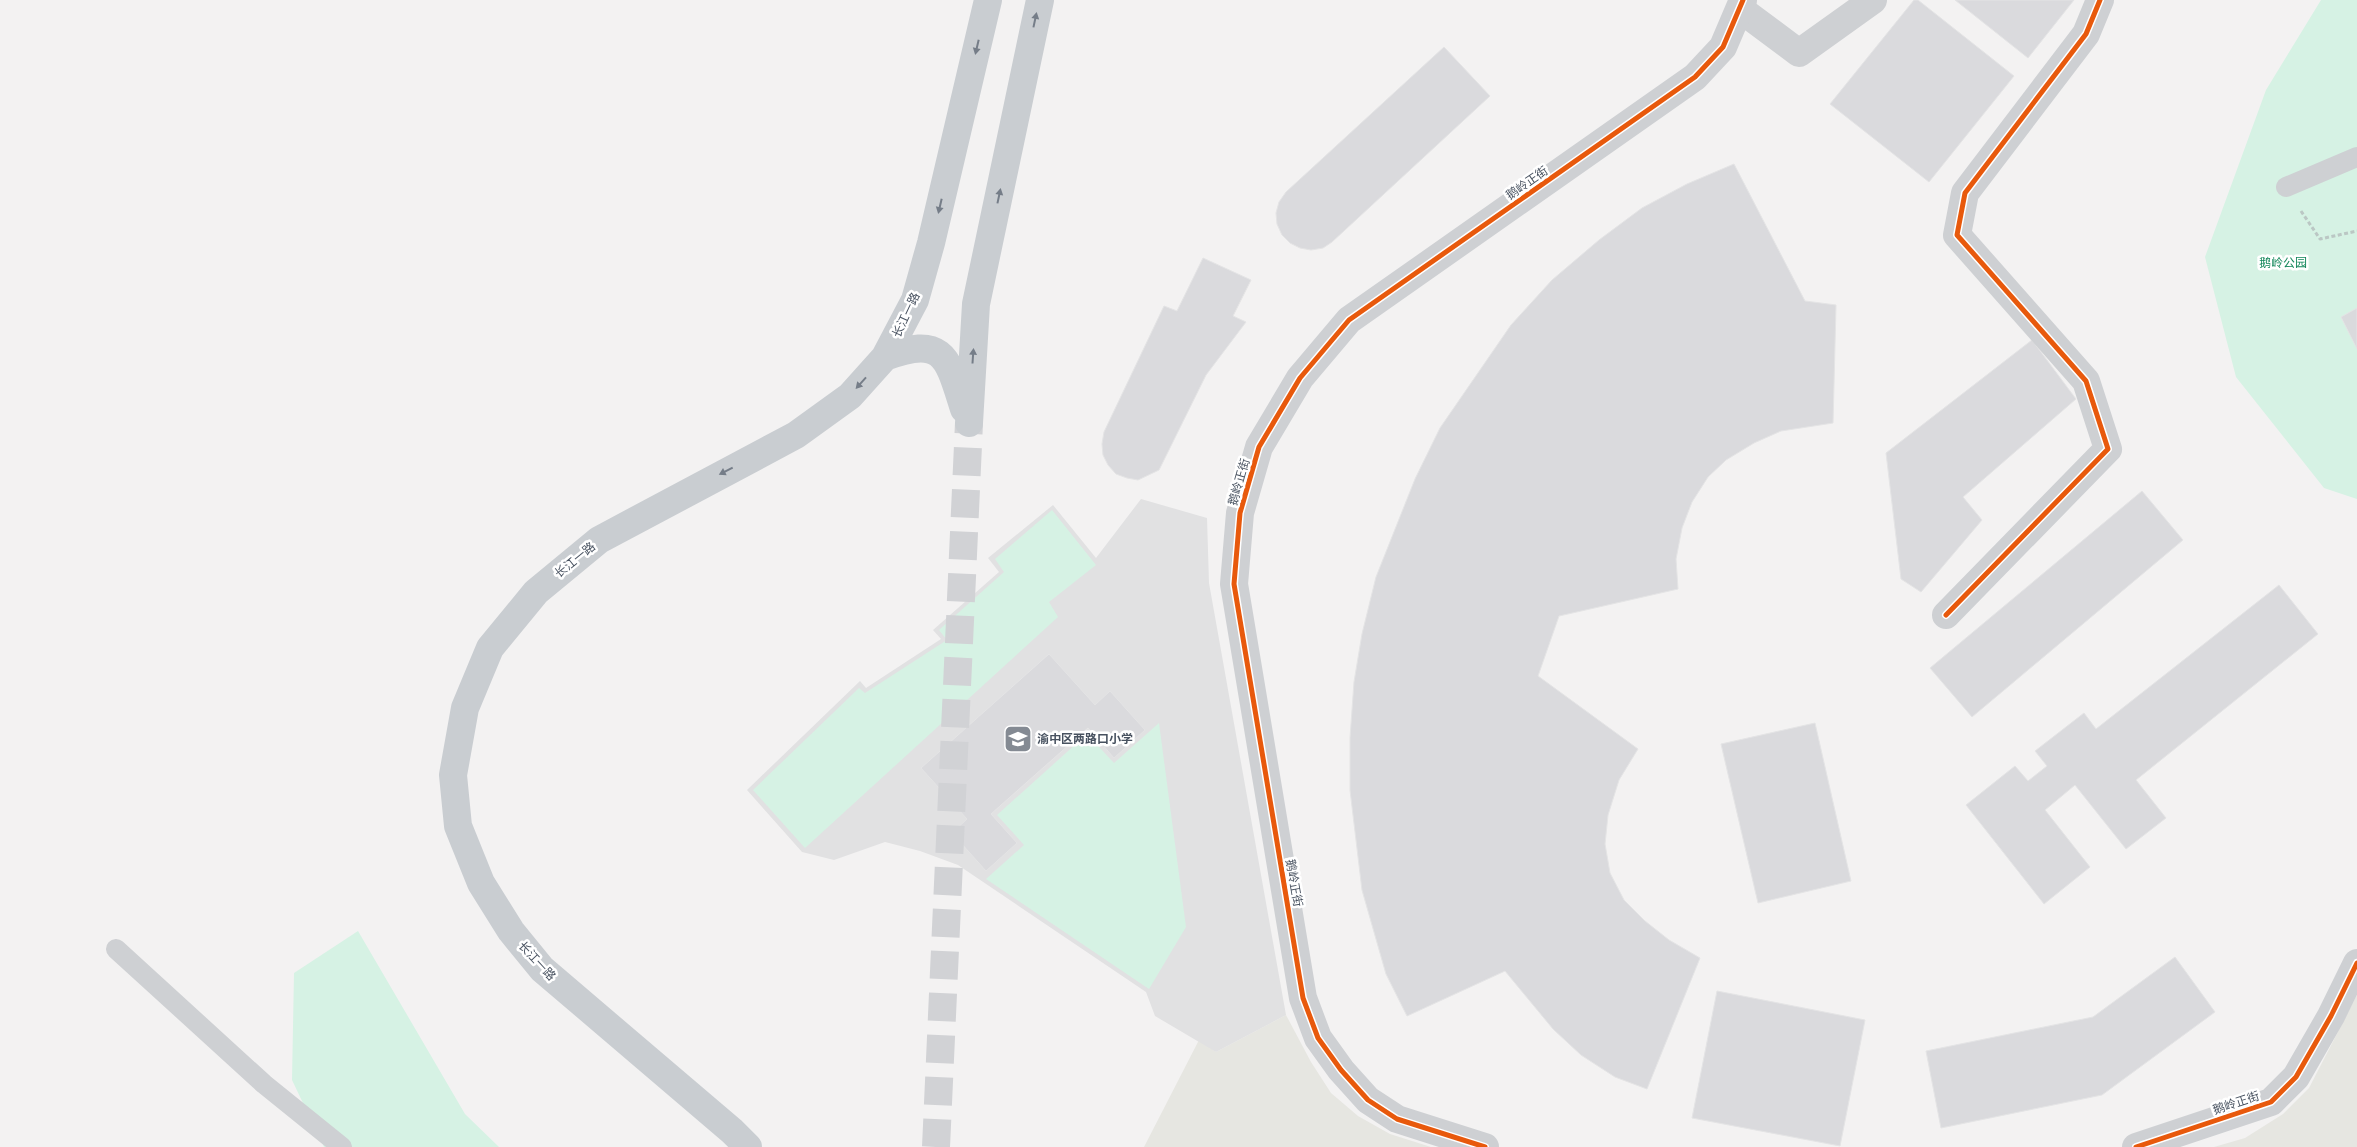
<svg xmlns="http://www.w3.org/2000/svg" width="2357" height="1147" font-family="Raleway,'Noto Sans SC',sans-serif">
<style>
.commercial{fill:#e6e6e1}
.education{fill:#e1e1e2}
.green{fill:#d6f2e4}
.building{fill:#dadadd;stroke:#e4e4e5}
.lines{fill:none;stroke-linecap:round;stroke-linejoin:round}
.primary-tunnel{stroke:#d1d2d5;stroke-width:28;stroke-dasharray:28 14;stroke-linecap:butt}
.path{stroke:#bbc7c4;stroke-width:3;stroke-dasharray:4 2.5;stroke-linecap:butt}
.service{stroke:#ced0d3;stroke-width:20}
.minor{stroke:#ced0d3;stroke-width:28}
.tertiary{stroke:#ced0d3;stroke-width:28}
.primary{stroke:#c9cdd1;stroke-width:28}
.cycleway-casing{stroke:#fff;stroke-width:8}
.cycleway{stroke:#e8590c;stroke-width:5}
.oneway{fill:#757d88}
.labels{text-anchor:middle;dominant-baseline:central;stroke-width:5;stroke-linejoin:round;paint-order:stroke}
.street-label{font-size:12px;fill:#485260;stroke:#fff}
.park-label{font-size:12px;fill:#13875a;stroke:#fff}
.poi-label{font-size:12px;font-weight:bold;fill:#485260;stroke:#fff;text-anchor:start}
</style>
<rect width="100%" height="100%" fill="#f3f2f2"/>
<path class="commercial" d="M2357,995v152h-143l31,-9 38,-24 26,-26z
M1286,1015l25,47 20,31 27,23 32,18 41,13h-287l55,-107 17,12z"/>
<path class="education" d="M1141,499l66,19 2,65 77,432 -70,37 -61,-36 -9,-24 -188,-127 -38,-14 -35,-9 -51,18 -32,-8 -55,-62 113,-109 6,7 75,-49 -8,-9 66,-58 -11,-14 65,-53 43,53z"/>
<path class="green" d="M2321,0h36v499l-33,-11 -88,-111 -31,-120 61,-167z
M1052,510l44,55 -47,37 9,15 -253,231 -52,-58 106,-102 6,5 82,-53 -8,-10 65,-58 -9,-13z
M1159,723l27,204 -37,62 -163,-110 38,-34 -27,-30 90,-81 27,29z
M358,931l107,183 34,33h-175l-32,-67 2,-107z"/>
<path class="building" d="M1914,0h4l96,76 -85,106 -99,-78z
M1955,0h119l-46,58z
M1444,47l46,49 -158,146 -9,6 -12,2 -11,-2 -10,-5 -8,-8 -5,-11 -1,-11 3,-11 7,-10z
M1734,164l71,137 31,4 -3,118 -52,8 -27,12 -28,17 -18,17 -16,25 -10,26 -6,31 2,30 -119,27 -21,60 100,73 -19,31 -11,35 -3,29 5,29 14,27 21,21 24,19 31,18 -53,131 -32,-12 -34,-22 -28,-26 -48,-58 -98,45 -21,-42 -24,-84 -12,-100v-52l4,-56 8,-48 14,-57 39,-98 25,-51 71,-103 41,-45 47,-40 43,-32 45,-24z
M1203,258l48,22 -18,36 13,6 -40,53 -47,95 -21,10 -11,-2 -11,-4 -8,-9 -5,-10 -1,-11 2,-12 60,-126 13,5z
M2357,308v41l-16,-32z
M2032,340l44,59 -113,98 19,23 -61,72 -20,-13 -15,-126z
M2142,491l41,49 -211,177 -42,-49z
M2279,585l39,49 -182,146 30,38 -40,31 -51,-64 -30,25 45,57 -46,37 -78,-99 49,-39 13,15 19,-15 -12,-15 49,-38 12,16z
M1049,654l46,51 15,-14 35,39 -31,28 -26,-30 -97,86 26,29 -31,28 -34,-38 15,-14 -46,-51z
M1815,723l36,158 -93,22 -37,-159z
M2175,957l40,55 -113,83 -161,33 -15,-77 167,-34z
M1717,991l148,29 -25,126 -148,-28z"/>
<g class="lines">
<path class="primary-tunnel" d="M936,1147l33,-724"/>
<path class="path" d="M2301,211l19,28 37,-8"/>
<path class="service" d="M2286,187l71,-30
M116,949l148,135 78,63"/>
<path class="minor" d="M1740,9l59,44 74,-53
M1946,615l162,-166 -22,-68 -129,-146 8,-42 121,-159 14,-34"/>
<path class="tertiary" d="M1485,1147l-88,-28 -29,-19 -27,-30 -23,-32 -15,-40 -69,-414 6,-71 19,-66 41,-69 49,-58 346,-243 28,-30 20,-47
M2136,1147l135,-45 25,-25 35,-61 26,-53"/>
<path class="primary" d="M885,357c60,-23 63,2 79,52
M969,423l7,-119 64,-304
M748,1147l-16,-16 -190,-162 -31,-38 -30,-48 -23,-57 -5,-51 12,-67 25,-60 46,-56 63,-52 197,-105 54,-39 35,-39 30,-57 16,-57 57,-243"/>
<defs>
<path id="cycleway" d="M1946,615l162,-166 -22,-68 -129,-146 8,-42 121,-159 14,-34
M1485,1147l-88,-28 -29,-19 -27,-30 -23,-32 -15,-40 -69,-414 6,-71 19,-66 41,-69 49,-58 346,-243 28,-30 20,-47
M2136,1147l135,-45 25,-25 35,-61 26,-53"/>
</defs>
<use href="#cycleway" class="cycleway-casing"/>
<use href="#cycleway" class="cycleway"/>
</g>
<defs><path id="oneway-solid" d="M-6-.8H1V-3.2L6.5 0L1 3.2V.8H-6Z" transform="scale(1.25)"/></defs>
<g class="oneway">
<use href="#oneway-solid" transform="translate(1035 20) rotate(-78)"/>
<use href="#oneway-solid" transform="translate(977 47) rotate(103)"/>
<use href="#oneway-solid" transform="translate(999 196) rotate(-78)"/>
<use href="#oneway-solid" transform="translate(940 206) rotate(103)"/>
<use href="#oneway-solid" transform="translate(973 356) rotate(-86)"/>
<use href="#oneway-solid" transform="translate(861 383) rotate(132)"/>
<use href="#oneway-solid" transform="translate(726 471) rotate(153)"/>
</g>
<defs>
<symbol id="school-square" viewBox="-11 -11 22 22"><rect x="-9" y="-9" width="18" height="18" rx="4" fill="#848a93" stroke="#fff"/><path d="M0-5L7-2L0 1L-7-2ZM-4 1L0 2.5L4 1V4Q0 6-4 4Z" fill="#fff"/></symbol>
</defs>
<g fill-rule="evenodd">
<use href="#school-square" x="1002" y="723" width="32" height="32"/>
</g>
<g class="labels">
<g class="street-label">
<text transform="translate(1527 183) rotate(-35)">鹅岭正街</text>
<text transform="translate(906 315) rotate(-65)">长江一路</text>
<text transform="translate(1239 482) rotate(-74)">鹅岭正街</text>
<text transform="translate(575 560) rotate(-39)">长江一路</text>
<text transform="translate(1294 883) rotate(80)">鹅岭正街</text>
<text transform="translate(537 961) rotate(47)">长江一路</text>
<text transform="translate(2236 1103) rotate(-18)">鹅岭正街</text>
</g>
<g class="park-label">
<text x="2283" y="263">鹅岭公园</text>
</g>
<g class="poi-label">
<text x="1037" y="739">渝中区两路口小学</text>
</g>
</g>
</svg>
